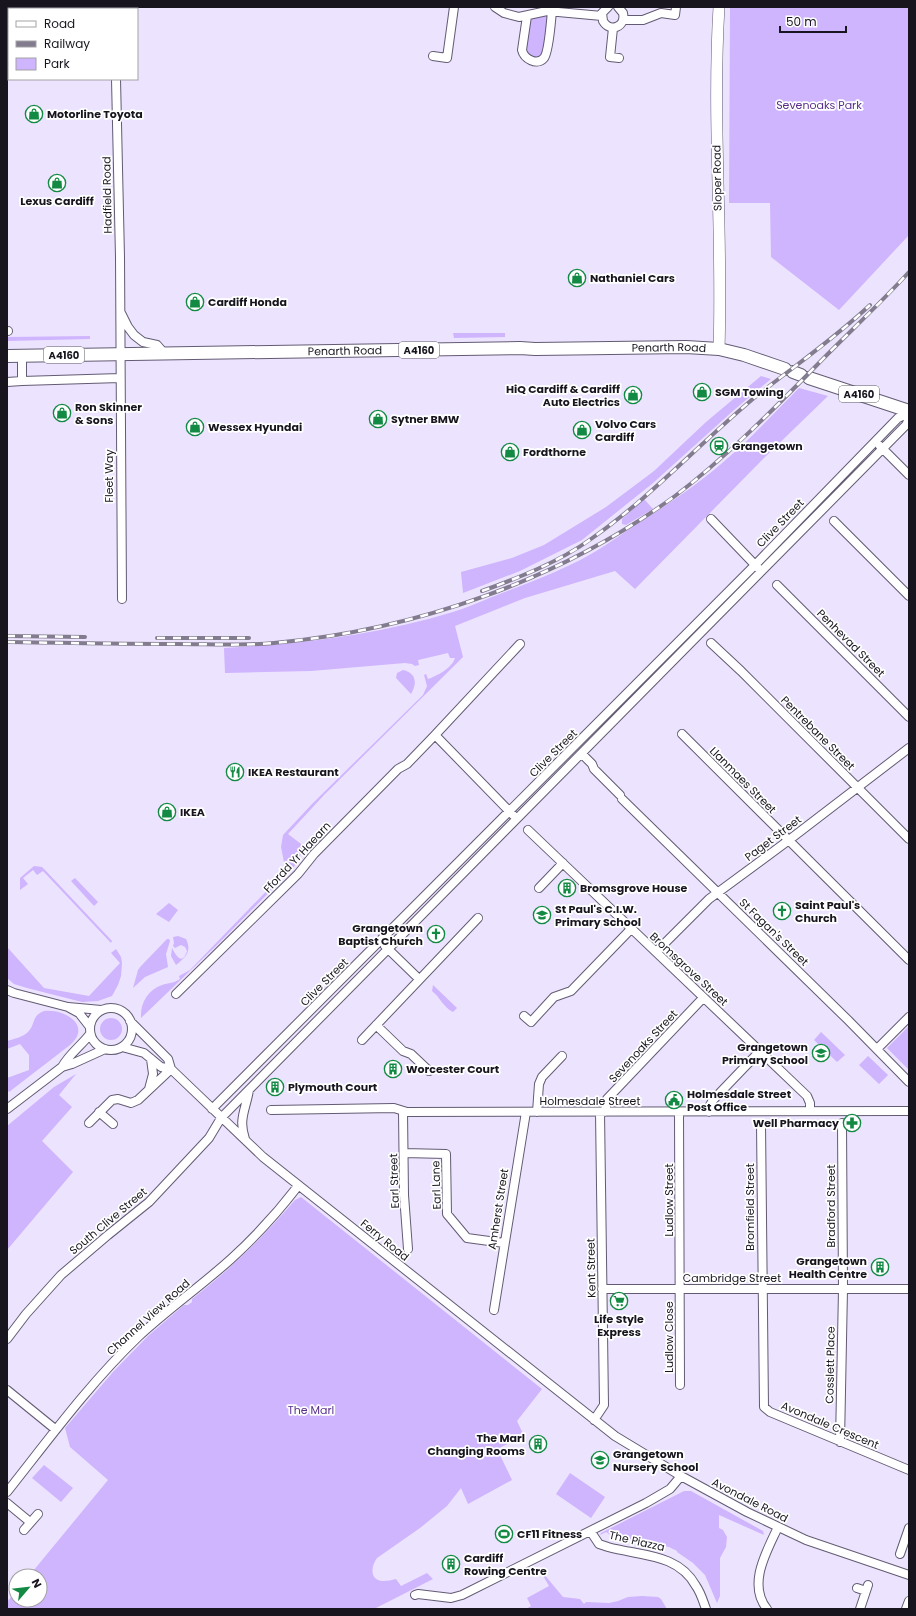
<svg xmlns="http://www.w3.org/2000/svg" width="916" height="1616" font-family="Poppins,sans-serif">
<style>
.green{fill:#cfb4fe}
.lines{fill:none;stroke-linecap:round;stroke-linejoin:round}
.street-casing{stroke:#635b73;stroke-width:10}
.secondary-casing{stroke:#635b73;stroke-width:12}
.primary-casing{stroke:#635b73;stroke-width:14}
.street{stroke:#fff;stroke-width:8}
.secondary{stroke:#fff;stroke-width:11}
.primary{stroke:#fff;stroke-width:12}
.rail-casing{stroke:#827c8e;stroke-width:4}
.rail{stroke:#fff;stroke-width:2.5;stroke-dasharray:8;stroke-linecap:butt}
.labels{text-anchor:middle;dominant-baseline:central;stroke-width:3.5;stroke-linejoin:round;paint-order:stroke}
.shield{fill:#fff;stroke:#5d5b62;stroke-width:1}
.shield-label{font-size:10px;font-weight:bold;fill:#18151e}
.park-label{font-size:11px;fill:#582e8b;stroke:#fff}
.poi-label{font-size:11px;font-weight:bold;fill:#18151e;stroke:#fff;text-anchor:start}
.street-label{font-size:11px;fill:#18151e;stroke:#fff}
</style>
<rect width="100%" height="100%" fill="#ece3fe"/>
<path class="green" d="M730,7h179v228l-70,75 -68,-53 -1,-54h-41z
M552,11l-10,49 -16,-2 1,-42z
M453,333h52v4l-51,1z
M90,336v3l-83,2v-4z
M761,376l10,3 -37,31 -81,73 -71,57 -62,31 -57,22 -2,-21 51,-14 32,-13 62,-38 48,-36 52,-49z
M799,388l29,8 -62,60 -131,133 -20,-18 -90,27 -70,28 8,31 -139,138 -36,39 17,13 -11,20 -75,76 -78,75c-1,-15 7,-28 21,-33 6,-2 13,-2 18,-6l-1,-3 11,-6 93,-96 2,-7 -4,-20 2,-12 30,-32 110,-108 4,-9 -3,-11 2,-1 2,5c9,-3 24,-11 27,-21h-5l-2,-5 -30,7 1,5 -4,1 -3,-2 -7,-1 -94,8 -86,2 -1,-25c77,-4 154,-13 229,-36 13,-4 26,-10 39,-15 26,-10 53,-20 78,-32 24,-11 46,-27 67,-41 32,-20 64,-42 92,-67 25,-22 47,-46 70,-69z
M644,499l9,10 -27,16 -4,-1v-5z
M403,670c14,3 14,14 8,24l-15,-16 1,-5z
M34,866l8,1 4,4 66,70 -1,2 -68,-72 -6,4 -4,-5 -10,8 5,6 -8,6v-12z
M75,878l23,24 -4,4 -23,-25z
M169,903l9,7 -9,12 -13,-8z
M178,936l8,3c6,12 0,18 -10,26l-5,-9 1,-8c3,6 10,19 15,3l-2,-4 -4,-2 -6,3 -2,-2 1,-3 -1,-6z
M167,939h2l1,2 -4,13 2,13 -23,10 -12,11 5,-18 3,-4z
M7,947l37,41 45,8 31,-33 -9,-10 5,-4 5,8 1,6 -1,13 -3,9 -6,11 -14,5 -16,1 -55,-14 -13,-4 -7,-6z
M433,985l24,23 -4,4c-10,-5 -13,-15 -21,-21z
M44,1011c19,-3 49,14 26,34l-61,47 -2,-2v-12l22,-8v-15l-9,-11 -13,5v-8c7,-2 16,-4 21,-9 8,-8 3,-16 16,-21z
M100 1029a11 11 0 1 1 22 0a11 11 0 1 1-22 0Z
M909,1026v44l-22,-22z
M821,1032l24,23 -8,7 -23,-22z
M868,1056l20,19 -9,9 -20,-19z
M76,1074l-17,21 13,12 -30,34 31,31 -66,78v-124l47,-39z
M301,1197l241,192 -25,32 7,15 -27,13 15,31 -44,24 -7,-16 -14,18 -27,22 -43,30c-6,8 -8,22 6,23 4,0 9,-1 13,-2l5,7 26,-13 6,6 -59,30h-367v-7l9,-11v9h24v-24h-11l79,-96 -38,-33 -5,-19 48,-56 35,-36 36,-31h4l4,-3v-3c40,-31 70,-61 103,-99z
M44,1465l29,23 -12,14 -29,-24z
M570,1473l35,24 -14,21 -35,-24z
M684,1491h7l72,40 1,4 -45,-20v13l4,2 4,7 -1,10 -6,11v38l-3,7 -12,-28 -12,-12 -16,-11v-1l-8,-4 -58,-12 -5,-3 -6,3 1,-2z
M538,1567l25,30 17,2 4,5 2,-2 23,1 9,-2 10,-4 14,-1 16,1 3,2 6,10h-85l-13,-1 -5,1h-38l5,-3 -4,-8 22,-12z"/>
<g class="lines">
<defs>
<path id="street" d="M115,7v2
M495,7l9,6 15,4 28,-6 55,5
M608,7l-6,6 1,8c7,12 23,6 20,-8l-5,-6
M527,16l-5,34c2,9 15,16 22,8 5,-6 7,-38 8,-47
M623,20h20l18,-7 14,2 1,-8
M613,28l-3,29 9,1
M433,56l14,2 7,-51
M116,79l4,178 2,342
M121,313l7,14 6,8 9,7 14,3 7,8
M7,331h1
M22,355v26l98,-3
M7,382l15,-1
M880,446l29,29
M711,519l47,49
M834,521l75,75
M777,585l132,132
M711,643l30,28 168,168
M682,734l227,226
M582,754l10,10 2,5 26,26
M622,799l225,220 62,63
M513,815l-78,-80 85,-91
M528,830l279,266 3,7v8
M539,888l24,-25
M385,946l34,33
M656,952l53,-53 80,-59 120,-92
M7,990l7,3 54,14
M176,994l122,-120 16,-20 84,-85 9,-5 28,-29
M90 1029a21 21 0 1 1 42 0a21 21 0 1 1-42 0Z
M524,1016l7,6 23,-25 17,-6 60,-62
M130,1021l38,38 3,10 92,88 352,279 66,40 66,36 59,28 103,35
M376,1025l27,26 8,3 18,17
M90,1027l-11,-14 -11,-6 33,3
M362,1040l116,-122
M122,1047l22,6 17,14 10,2
M877,1049l32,-32
M62,1067l10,-3 33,-15
M149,1089l4,-15 -2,-15
M7,1109l55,-42c7,-13 19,-21 28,-33
M212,1109l543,-544 143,-147 11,-5
M271,1110l123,-2 13,4 502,-1
M99,1112l14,12
M403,1112l1,83 4,54
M537,1112l2,-28 3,-7 20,-21
M605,1112l2,-13 96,-101
M679,1112l1,273
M709,1112v-5l4,-7 47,-49
M89,1123l23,-23 6,-1 13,4 7,-3 33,-31
M761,1124l3,283 6,5 139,58
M245,1139c-7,-20 1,-30 4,-49
M404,1153l42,1 1,60 20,24 37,5
M602,1289h307
M494,1310l32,-198
M7,1339l19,-25 35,-39 47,-40 41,-33 60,-64 12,-20 685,-693 3,-6
M7,1390l48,39
M594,1420l10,-15 -4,-293
M840,1442l3,-153 -1,-166
M7,1492c42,-53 82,-108 131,-155 29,-27 63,-51 93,-78 24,-22 47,-47 67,-73
M7,1503l23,19
M24,1530l14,-16
M591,1532l8,12 9,3c32,9 70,6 88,39 5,7 7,15 10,23
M900,1554l9,-26
M857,1588l9,3
M415,1595l3,-1 33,4 11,-3 184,-92 24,-14 11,-13
M767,1609c-20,-25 0,-58 11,-82
M860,1609l8,-24
M906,1609l3,-8"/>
<path id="secondary" d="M719,349c4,-114 -7,-228 0,-342"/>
<g id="primary">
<path id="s1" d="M7,356l513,-8 15,1 151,-2 33,2 25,6 41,14"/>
<path d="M793,372l8,3"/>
<path d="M809,378l100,33"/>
</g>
</defs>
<use href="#street" class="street-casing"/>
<use href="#secondary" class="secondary-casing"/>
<use href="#primary" class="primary-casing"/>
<use href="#street" class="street"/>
<use href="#secondary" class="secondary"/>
<use href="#primary" class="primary"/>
<defs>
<path id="rail" d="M482,591c36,-13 77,-29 109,-52 59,-41 108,-95 163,-141 39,-31 80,-59 116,-93
M7,636l78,1
M157,638h92
M7,642c57,1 113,2 170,2 32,0 65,2 97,-1 142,-13 286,-63 401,-147 49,-37 97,-85 140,-129 31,-32 64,-62 94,-95"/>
</defs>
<use href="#rail" class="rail-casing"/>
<use href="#rail" class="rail"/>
</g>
<defs>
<symbol id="shop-ring" viewBox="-11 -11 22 22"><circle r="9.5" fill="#fff" stroke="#138a44" stroke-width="1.5"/><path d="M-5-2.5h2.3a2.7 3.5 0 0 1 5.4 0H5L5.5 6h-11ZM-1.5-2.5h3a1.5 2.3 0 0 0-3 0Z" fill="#138a44"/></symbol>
<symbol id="station-ring" viewBox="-11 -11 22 22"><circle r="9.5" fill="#fff" stroke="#138a44" stroke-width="1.5"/><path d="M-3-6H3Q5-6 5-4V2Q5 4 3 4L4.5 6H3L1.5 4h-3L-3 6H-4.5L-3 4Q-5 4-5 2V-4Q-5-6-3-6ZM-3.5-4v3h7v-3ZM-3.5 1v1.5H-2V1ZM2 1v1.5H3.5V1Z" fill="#138a44"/></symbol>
<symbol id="restaurant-ring" viewBox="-11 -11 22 22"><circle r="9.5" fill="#fff" stroke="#138a44" stroke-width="1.5"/><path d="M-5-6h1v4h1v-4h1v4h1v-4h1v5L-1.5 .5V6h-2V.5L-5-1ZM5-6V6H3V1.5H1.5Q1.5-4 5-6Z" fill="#138a44"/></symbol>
<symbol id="building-ring" viewBox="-11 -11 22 22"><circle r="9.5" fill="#fff" stroke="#138a44" stroke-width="1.5"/><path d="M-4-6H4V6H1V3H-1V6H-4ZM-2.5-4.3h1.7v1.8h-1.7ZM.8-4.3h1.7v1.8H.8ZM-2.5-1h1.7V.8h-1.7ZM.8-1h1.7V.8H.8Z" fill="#138a44"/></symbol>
<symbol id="church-ring" viewBox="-11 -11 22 22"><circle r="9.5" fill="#fff" stroke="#138a44" stroke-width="1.5"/><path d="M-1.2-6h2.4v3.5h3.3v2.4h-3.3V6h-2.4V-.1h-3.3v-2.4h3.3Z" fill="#138a44"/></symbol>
<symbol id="school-ring" viewBox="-11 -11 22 22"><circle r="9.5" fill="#fff" stroke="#138a44" stroke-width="1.5"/><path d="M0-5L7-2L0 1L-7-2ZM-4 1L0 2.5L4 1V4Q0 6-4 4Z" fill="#138a44"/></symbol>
<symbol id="civic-ring" viewBox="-11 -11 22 22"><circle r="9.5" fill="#fff" stroke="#138a44" stroke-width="1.5"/><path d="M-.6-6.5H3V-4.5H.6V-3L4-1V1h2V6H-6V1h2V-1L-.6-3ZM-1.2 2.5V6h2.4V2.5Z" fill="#138a44"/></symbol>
<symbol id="pharmacy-ring" viewBox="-11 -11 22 22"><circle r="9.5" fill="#fff" stroke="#138a44" stroke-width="1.5"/><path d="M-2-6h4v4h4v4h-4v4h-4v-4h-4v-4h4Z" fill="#138a44"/></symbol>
<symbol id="supermarket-ring" viewBox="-11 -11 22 22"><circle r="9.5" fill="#fff" stroke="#138a44" stroke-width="1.5"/><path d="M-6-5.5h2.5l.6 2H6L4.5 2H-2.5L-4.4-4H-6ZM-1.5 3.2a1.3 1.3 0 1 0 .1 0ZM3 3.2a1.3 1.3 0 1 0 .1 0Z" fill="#138a44"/></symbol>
<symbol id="stadium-ring" viewBox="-11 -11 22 22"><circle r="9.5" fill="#fff" stroke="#138a44" stroke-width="1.5"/><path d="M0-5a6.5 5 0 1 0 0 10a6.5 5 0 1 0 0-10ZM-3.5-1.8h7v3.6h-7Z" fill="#138a44"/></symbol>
</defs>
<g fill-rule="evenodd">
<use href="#shop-ring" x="24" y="104" width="20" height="20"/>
<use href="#shop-ring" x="47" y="173" width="20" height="20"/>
<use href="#shop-ring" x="567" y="268" width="20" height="20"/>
<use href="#shop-ring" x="185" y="292" width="20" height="20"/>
<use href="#shop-ring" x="692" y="382" width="20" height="20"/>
<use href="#shop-ring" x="623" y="385" width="20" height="20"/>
<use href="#shop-ring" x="52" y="403" width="20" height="20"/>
<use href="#shop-ring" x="368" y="409" width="20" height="20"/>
<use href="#shop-ring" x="185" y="417" width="20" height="20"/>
<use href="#shop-ring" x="572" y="420" width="20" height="20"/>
<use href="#station-ring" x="709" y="436" width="20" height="20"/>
<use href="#shop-ring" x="500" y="442" width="20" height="20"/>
<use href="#restaurant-ring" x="225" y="762" width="20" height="20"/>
<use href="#shop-ring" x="157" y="802" width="20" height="20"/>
<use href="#building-ring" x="557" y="878" width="20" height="20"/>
<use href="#church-ring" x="772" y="901" width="20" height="20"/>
<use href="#school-ring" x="532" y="905" width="20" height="20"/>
<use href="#church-ring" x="426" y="924" width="20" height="20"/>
<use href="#school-ring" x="811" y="1043" width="20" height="20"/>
<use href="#building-ring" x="383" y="1059" width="20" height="20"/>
<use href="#building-ring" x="265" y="1077" width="20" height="20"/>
<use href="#civic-ring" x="664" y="1090" width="20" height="20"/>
<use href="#pharmacy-ring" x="842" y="1113" width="20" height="20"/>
<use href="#building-ring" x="870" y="1257" width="20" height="20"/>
<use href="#supermarket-ring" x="609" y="1291" width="20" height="20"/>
<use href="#building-ring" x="528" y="1434" width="20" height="20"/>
<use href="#school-ring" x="590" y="1450" width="20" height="20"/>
<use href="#stadium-ring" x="494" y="1524" width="20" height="20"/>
<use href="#building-ring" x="441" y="1554" width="20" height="20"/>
</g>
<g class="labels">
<g class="shield">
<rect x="399" y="342" width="40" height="16" rx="3"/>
<rect x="44" y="347" width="40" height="16" rx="3"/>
<rect x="839" y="386" width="40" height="16" rx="3"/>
</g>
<g class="shield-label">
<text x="419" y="350">A4160</text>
<text x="64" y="355">A4160</text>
<text x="859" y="394">A4160</text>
</g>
<g class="park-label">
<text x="819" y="105">Sevenoaks Park</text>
<text x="311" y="1410">The Marl</text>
</g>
<g class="poi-label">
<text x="47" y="114">Motorline Toyota</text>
<text x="57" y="201" text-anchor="middle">Lexus Cardiff</text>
<text x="590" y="278">Nathaniel Cars</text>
<text x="208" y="302">Cardiff Honda</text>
<text x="620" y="389" text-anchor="end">HiQ Cardiff &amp; Cardiff<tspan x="620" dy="13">Auto Electrics</tspan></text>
<text x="715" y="392">SGM Towing</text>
<text x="75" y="407">Ron Skinner<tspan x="75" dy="13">&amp; Sons</tspan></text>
<text x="391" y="419">Sytner BMW</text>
<text x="595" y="424">Volvo Cars<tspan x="595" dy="13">Cardiff</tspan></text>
<text x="208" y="427">Wessex Hyundai</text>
<text x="732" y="446">Grangetown</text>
<text x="523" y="452">Fordthorne</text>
<text x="248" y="772">IKEA Restaurant</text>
<text x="180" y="812">IKEA</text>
<text x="580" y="888">Bromsgrove House</text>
<text x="795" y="905">Saint Paul's<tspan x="795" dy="13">Church</tspan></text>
<text x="555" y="909">St Paul's C.I.W.<tspan x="555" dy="13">Primary School</tspan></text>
<text x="423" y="928" text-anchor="end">Grangetown<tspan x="423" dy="13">Baptist Church</tspan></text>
<text x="808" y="1047" text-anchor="end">Grangetown<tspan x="808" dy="13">Primary School</tspan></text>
<text x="406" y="1069">Worcester Court</text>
<text x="288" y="1087">Plymouth Court</text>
<text x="687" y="1094">Holmesdale Street<tspan x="687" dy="13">Post Office</tspan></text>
<text x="839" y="1123" text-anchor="end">Well Pharmacy</text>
<text x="867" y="1261" text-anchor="end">Grangetown<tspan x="867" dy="13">Health Centre</tspan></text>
<text x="619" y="1319" text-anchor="middle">Life Style<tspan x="619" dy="13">Express</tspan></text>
<text x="525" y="1438" text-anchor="end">The Marl<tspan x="525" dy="13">Changing Rooms</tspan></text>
<text x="613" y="1454">Grangetown<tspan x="613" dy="13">Nursery School</tspan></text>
<text x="517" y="1534">CF11 Fitness</text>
<text x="464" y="1558">Cardiff<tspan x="464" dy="13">Rowing Centre</tspan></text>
</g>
<g class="street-label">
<text transform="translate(717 178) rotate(-91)">Sloper Road</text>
<text transform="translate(107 195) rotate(-91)">Hadfield Road</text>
<text stroke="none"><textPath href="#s1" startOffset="662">Penarth Road</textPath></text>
<text stroke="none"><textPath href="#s1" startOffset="338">Penarth Road</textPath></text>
<text transform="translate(109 476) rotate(-90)">Fleet Way</text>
<text transform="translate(780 523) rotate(-46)">Clive Street</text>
<text transform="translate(851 643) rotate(45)">Penhevad Street</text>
<text transform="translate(818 733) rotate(45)">Pentrebane Street</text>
<text transform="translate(553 753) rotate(-45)">Clive Street</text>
<text transform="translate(743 780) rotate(45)">Llanmaes Street</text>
<text transform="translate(773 838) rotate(-37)">Paget Street</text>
<text transform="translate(297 857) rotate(-47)">Ffordd Yr Haearn</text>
<text transform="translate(774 932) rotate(44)">St Fagan's Street</text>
<text transform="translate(689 969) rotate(43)">Bromsgrove Street</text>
<text transform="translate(324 982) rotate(-45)">Clive Street</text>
<text transform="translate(643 1046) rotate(-47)">Sevenoaks Street</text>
<text x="590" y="1101">Holmesdale Street</text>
<text transform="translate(394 1181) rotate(-92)">Earl Street</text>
<text transform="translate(436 1185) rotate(-92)">Earl Lane</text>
<text transform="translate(669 1200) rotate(-90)">Ludlow Street</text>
<text transform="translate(831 1206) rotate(-90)">Bradford Street</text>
<text transform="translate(750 1207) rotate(-90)">Bromfield Street</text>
<text transform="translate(498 1209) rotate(-81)">Amherst Street</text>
<text transform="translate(108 1221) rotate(-40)">South Clive Street</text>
<text transform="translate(385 1240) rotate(39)">Ferry Road</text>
<text transform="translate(591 1268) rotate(-91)">Kent Street</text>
<text x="732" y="1278">Cambridge Street</text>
<text transform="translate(148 1317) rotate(-42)">Channel View Road</text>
<text transform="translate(669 1337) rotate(-90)">Ludlow Close</text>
<text transform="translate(830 1365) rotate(-89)">Cosslett Place</text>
<text transform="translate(830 1425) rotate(23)">Avondale Crescent</text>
<text transform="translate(750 1500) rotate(27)">Avondale Road</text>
<text transform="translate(637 1541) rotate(13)">The Piazza</text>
</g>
</g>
<rect width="916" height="1616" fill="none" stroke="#18151e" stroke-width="16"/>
<rect x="8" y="8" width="130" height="72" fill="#ffffff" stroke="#a3a1a5"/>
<rect x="16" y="21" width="20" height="6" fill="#ffffff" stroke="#a3a1a5"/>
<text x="44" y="28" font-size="12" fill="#18151e">Road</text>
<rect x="16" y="41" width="20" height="6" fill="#827c8e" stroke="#a3a1a5"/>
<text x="44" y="48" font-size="12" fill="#18151e">Railway</text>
<rect x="16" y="58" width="20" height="12" fill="#cfb4fe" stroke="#a3a1a5"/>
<text x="44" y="68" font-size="12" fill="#18151e">Park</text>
<g transform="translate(28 1588) rotate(62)"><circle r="19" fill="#ffffff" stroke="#a3a1a5"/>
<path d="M0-3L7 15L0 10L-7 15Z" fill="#138a44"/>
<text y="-6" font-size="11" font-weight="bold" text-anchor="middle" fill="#18151e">N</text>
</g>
<path d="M780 26v6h66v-6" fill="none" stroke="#18151e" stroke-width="2"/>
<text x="786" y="26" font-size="12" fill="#18151e" stroke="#ffffff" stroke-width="3" paint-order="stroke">50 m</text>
</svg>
